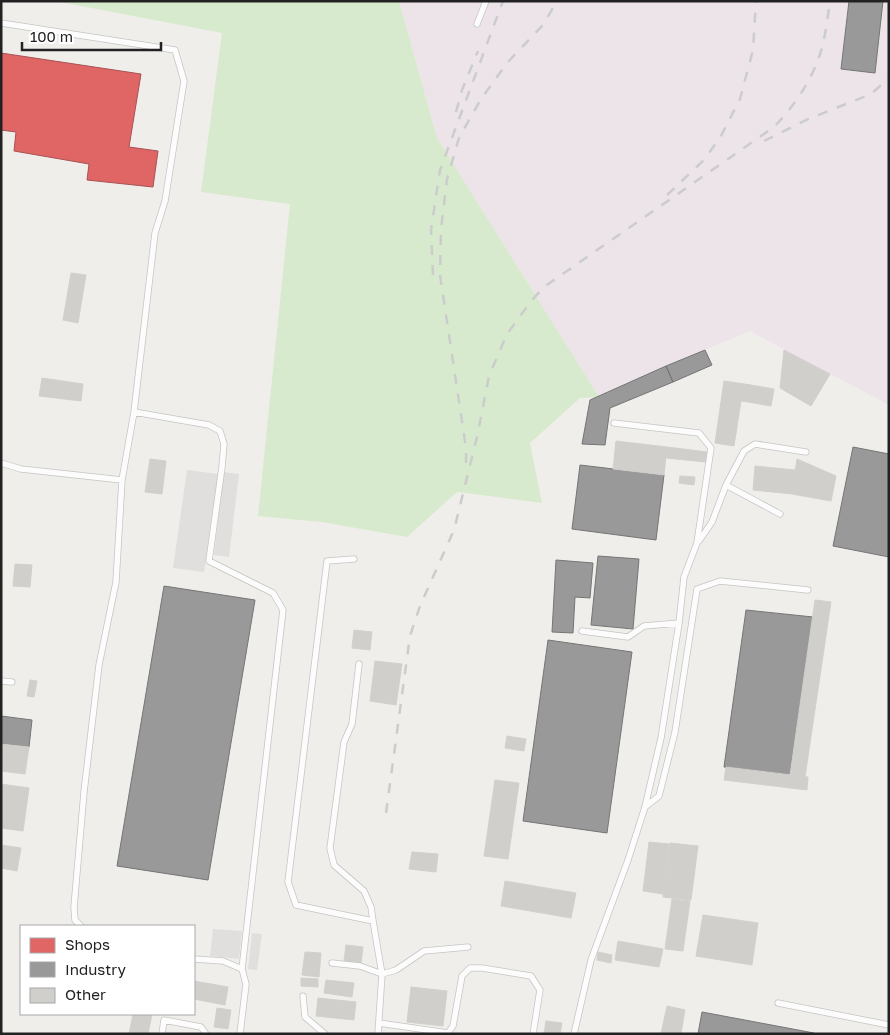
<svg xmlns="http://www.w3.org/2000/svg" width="890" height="1035" viewBox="0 0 890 1035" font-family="'Golos Text',sans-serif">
<rect width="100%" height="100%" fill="#efeeeb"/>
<path fill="#ece4e8" d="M399 1H889V405L750 331 666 366 599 397 437 138Z"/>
<path fill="#d8eacd" d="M55 1H399L437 138 599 397 580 398 530 443 542 503 457 492 407 537 322 522 258 516 290 204 201 192 222 33Z"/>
<path fill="#e0dfde" d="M187 470 218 474 204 572 173 568Z
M224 472 239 474 229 557 214 555Z
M213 929 242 931 239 959 210 956Z
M252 933 262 934 257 970 248 969Z"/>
<path fill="#e06666" stroke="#a75252" d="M1 53 141 74 129 147 158 151 153 187 87 180 89 164 14 151 16 132 1 130Z"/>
<path fill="#999" stroke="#757575" d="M849 1H883L875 73 841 69Z
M705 350 712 365 673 382 666 366Z
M666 366 673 382 610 408 605 445 582 444 590 400Z
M853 447 889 454V557L833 546Z
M580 465 664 475 656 540 572 529Z
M598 556 639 559 633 629 591 625Z
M556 560 593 563 590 598 575 597 573 633 552 632Z
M164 586 255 600 208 880 117 866Z
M746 610 813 617 790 775 724 767Z
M548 640 632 652 607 833 523 821Z
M1 716 32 720 29 747 1 744Z
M702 1012 814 1033V1034H698Z"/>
<path fill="#d0cfcc" stroke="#d2d0cd" d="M71 273 86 275 78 323 63 320Z
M784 350 830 374 811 406 780 388Z
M42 378 83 384 81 401 39 396Z
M724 381 751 385 748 402 741 401 734 446 715 443Z
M751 385 774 389 771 406 748 402Z
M616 441 667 447 664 475 613 469Z
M667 447 707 452 706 462 666 458Z
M150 459 166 461 162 494 145 492Z
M797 459 836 476 831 501 792 494Z
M755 466 795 470 792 494 753 490Z
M680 476 695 477 694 485 679 483Z
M15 564 32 565 30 587 13 586Z
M815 600 831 602 805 777 790 775Z
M354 630 372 632 370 650 352 648Z
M375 661 402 664 396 705 370 701Z
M30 680 37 681 34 697 27 696Z
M507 736 526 739 524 751 505 748Z
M1 744 29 747 25 774 1 771Z
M726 767 808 777 807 790 724 780Z
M495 780 519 783 508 859 484 856Z
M1 784 29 788 23 831 1 828Z
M649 842 669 844 663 894 643 891Z
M670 843 698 846 691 900 663 897Z
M1 845 21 848 17 871 1 868Z
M412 852 438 854 436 872 409 869Z
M505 881 576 893 571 918 501 906Z
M672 899 690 901 683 951 665 949Z
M703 915 758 923 752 965 696 956Z
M618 941 663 949 659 967 615 960Z
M346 945 363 947 361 963 344 961Z
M305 952 321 953 319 977 302 975Z
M598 952 612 955 611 963 597 960Z
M301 978 318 979V987L301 986Z
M326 980 354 983 352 997 324 993Z
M194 981 228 987 225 1005 194 999Z
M411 987 447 991 443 1026 407 1022Z
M318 998 356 1002 354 1020 316 1016Z
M667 1006 685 1010 681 1034H661Z
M217 1008 231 1010 228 1029 214 1027Z
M133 1014H152L148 1034H129Z
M546 1021 562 1023 560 1034H544Z"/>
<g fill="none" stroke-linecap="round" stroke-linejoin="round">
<g stroke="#c5c5c3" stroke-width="7">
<path id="service" d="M1 23 175 50 184 81 165 201 155 233 134 412 122 480 116 582 99 665 84 792 74 907 75 920 81 926
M477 24 486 1
M134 412 209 425 220 431 224 444 222 467 209 561 273 593 283 610 242 969 246 984 240 1034
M1 463 21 469 122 480
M726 485 744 451 755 444 806 452
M699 541 712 522 726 485 780 514
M354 559 327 561 288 882 296 905 373 921 382 974 378 1034
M582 631 628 637 644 626 679 623
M359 664 352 724 344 742 330 848 334 865 364 891 371 907 373 921
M1 681 12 682
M645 807 659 796 675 732 697 589 720 581 808 590
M194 959 223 961 242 969
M332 963 360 966 382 974 396 970 424 951 468 947
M303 996 305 1017 325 1034
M778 1003 889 1025
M379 1023 448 1033 453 1026 462 976 470 968H482L531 976 540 990 533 1034
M162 1034 164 1020 201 1027 206 1034
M574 1034 591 960 628 860 645 807 661 738 679 623 684 577 697 543 711 448 699 433 614 423"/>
</g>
<use href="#service" stroke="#fdfcfc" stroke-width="5.5"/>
<path stroke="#ccc" stroke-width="2.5" stroke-dasharray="10 10" stroke-linecap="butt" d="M456 112 462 90 478 51
M764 141 806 120 871 94 889 78
M667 195 704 160 721 136 740 99 753 50 756 1
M433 275 431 230 440 170 503 1
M466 463V448L440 275 441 229 447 179 459 138 481 99 507 63 543 25 557 1
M386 813 410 636 420 606 454 530 477 437 489 376 507 334 532 300 544 287 774 127C796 104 815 76 823 44 826 30 828 15 830 1"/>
</g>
<rect width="890" height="1035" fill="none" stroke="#222222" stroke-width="5"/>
<rect x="20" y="925" width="175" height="90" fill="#ffffff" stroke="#a7a7a7"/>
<rect x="30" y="938" width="25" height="15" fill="#e06666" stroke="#a7a7a7"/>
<text x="65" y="950" font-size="15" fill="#222222">Shops</text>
<rect x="30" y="962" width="25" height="15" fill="#999999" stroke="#a7a7a7"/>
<text x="65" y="975" font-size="15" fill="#222222">Industry</text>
<rect x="30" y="988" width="25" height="15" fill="#d0cfcc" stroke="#a7a7a7"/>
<text x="65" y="1000" font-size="15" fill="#222222">Other</text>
<path d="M22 42v8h139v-8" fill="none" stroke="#222222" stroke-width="2.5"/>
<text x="30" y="42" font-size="15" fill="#222222" stroke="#ffffff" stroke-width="4" paint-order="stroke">100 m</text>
</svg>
